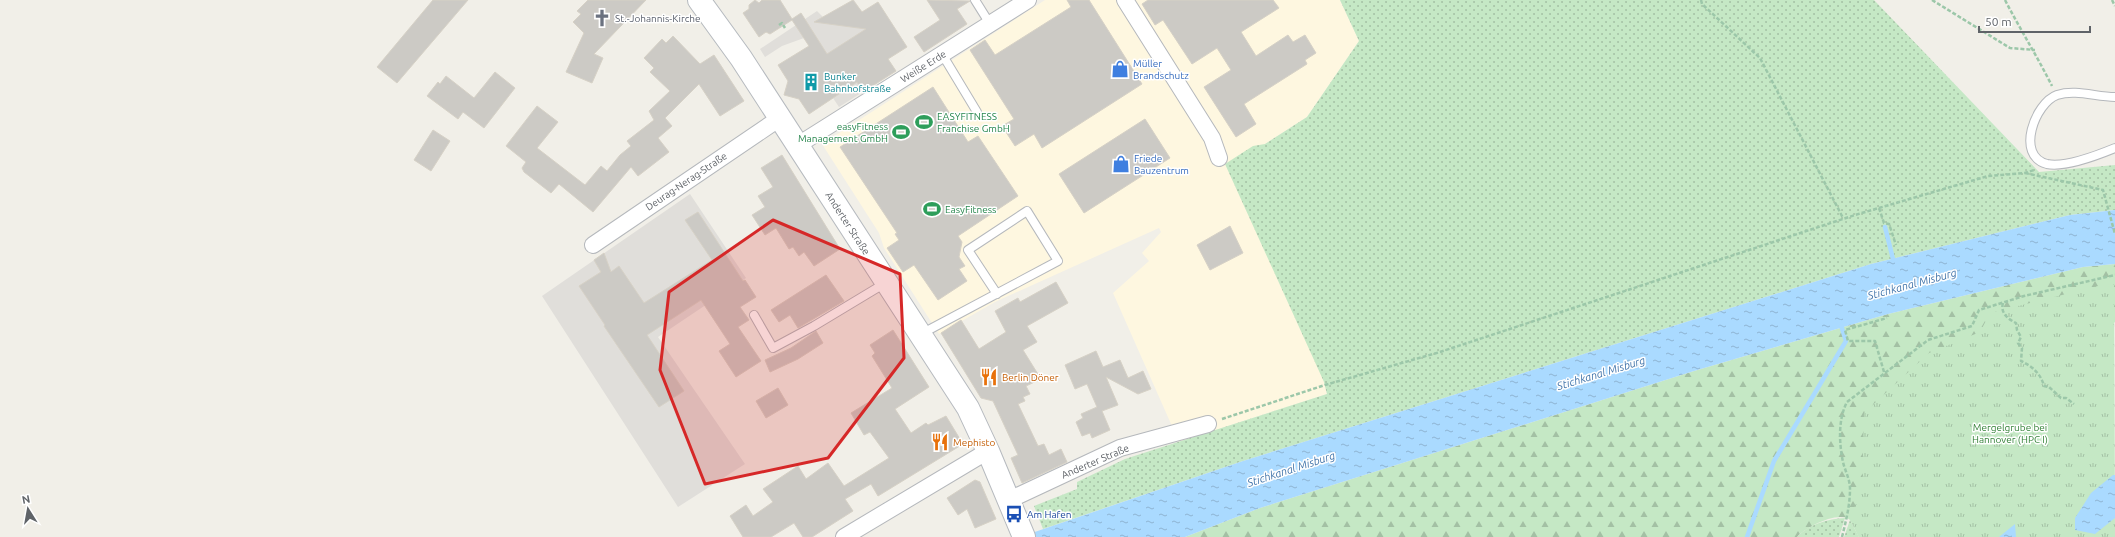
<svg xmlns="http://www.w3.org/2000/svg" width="2115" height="537" viewBox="0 0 2115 537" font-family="Ubuntu,sans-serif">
<defs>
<pattern id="grass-dots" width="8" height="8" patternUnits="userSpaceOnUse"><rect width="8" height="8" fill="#c5e8c5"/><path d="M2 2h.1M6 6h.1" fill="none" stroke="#a3c0a4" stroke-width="1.8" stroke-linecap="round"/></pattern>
<pattern id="forest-firs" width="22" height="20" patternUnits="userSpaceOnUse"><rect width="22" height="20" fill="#c5e8c5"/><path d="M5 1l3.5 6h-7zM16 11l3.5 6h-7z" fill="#a3c0a4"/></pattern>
<pattern id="park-tufts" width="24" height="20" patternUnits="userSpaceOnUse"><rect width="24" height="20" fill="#c5e8c5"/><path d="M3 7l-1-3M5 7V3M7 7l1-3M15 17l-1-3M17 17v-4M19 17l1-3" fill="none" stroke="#a3c0a4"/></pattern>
<pattern id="water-ripples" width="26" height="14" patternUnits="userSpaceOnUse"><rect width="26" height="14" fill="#aadaff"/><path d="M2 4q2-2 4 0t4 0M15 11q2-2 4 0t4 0" fill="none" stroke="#8eb4d2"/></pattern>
</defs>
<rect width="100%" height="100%" fill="#f1efe8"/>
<path fill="#fef7e0" d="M1045 0H1340L1359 41 1307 117 1265 144 1327 394 1179 442 1113 293 1149 261 1142 253 1161 232 1159 228 995 302 939 334 884 248 879 233 822 144Z"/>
<path fill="#e0deda" d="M854 0 862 12 859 14 896 71 839 107 833 98 840 93 804 38 782 46 765 57 760 49 817 11 823 17Z
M690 194 746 278 658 337 745 464 678 507 542 296Z"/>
<path fill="url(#grass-dots)" d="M1340 0H1874L2039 172 2115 165V210L2070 215 1871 264 1243 461 1043 529 1034 506 1077 489V482L1125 459 1327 394 1324 382 1225 164 1253 146 1265 144 1307 117 1359 41Z
M1845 518 1839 537H1797C1809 524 1828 519 1845 518Z
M1850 520 1859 537H1844Z"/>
<path fill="url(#forest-firs)" d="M2115 264V322L1859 537C1856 532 1854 523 1850 520 1838 510 1805 528 1797 537H1185L1260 508 1694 371 1888 314 2083 267Z"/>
<path fill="url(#park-tufts)" d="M2114 282 2115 537H1859L1850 520 1862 486 1864 413 1929 353 1980 332 1990 313Z"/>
<path fill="url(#water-ripples)" d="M2115 210V264L2083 267 1888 314 1694 371 1260 508 1185 537H1020L1243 461 1871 264 2070 215Z
M2113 475H2115V518L2095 534 2075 530V518L2091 493Z
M2015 524 2016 537H1999Z"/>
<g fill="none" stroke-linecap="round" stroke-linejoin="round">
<path stroke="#aadaff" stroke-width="4.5" d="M1885 227 1893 259
M1747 537 1774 461 1846 341 1840 322"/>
</g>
<path fill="#cccac5" stroke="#d6d1c6" d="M433 0H468L397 83 377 67Z
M588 0H646L594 54 603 58 592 83 566 72 584 33 573 22 581 14 577 11Z
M755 0 759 3 762 0H780L792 19 801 13 827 54 866 29 814 22 853 0 862 12 878 2 907 47 888 59 896 71 863 92 857 82 809 114 799 99 784 95 788 81 778 65 809 46 792 20 770 34 766 32 759 37 743 13 749 9V5Z
M927 0 970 1 957 9 967 24 924 52 914 37 940 20Z
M1067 0H1089L1142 84 1042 148 1034 134 1015 146 1002 126 1014 119 970 50 985 40 995 55 1071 7Z
M1148 0H1273L1279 8 1241 32 1256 56 1288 35 1293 42 1305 35 1316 53 1305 60 1307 64 1244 104 1256 124 1236 137 1204 87 1231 70 1217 48 1192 64 1163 20 1155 25 1142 4Z
M673 36 700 64 714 55 744 101 720 116 699 84 665 118 672 126 658 138 669 152 638 176 631 167 593 212 559 184 551 193 524 172 522 168 526 162 506 146 537 106 558 122 537 148 585 185 601 166 607 171 620 155 631 146 627 141 654 120 649 111 670 91 650 72 654 68 644 58 662 39 666 43Z
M495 72 515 88 484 128 463 112 458 119 427 96 438 82 440 84 446 76 474 98Z
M933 87 968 142 978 136 1018 196 958 236 962 242 959 257 965 266 959 269 967 281 938 300 914 265 903 272 887 248 899 240 895 234 897 233 840 147Z
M1145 119 1170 158 1084 213 1059 174Z
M433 130 450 141 431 171 414 160Z
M782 155 840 249 814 266 804 252 799 256 793 247 789 249 776 228 765 235 752 215 765 207 758 196 773 187 761 168Z
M698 212 743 281 745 280 756 297 740 307 749 320 738 327 761 361 736 377 719 351 730 344 701 300 647 335 684 391 659 407 604 326 605 325 579 286 601 272 594 260 604 253 611 272 619 266 644 303 712 260 685 220Z
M1230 226 1243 253 1210 270 1197 245Z
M826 275 844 301 798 328 790 315 779 322 771 310Z
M1056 282 1068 303 1027 326 1037 342 1023 350 1041 379 1026 386 1030 394 1023 397 1025 401 1018 404 1038 446 1044 444 1049 455 1061 449 1067 462 1022 483 1011 458 1018 455 993 401 981 398 941 333 961 320 979 349 1006 332 995 311 1018 298 1020 302Z
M893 330 929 387 895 409 911 433 926 423 928 425 946 416 963 444 878 496 871 484 845 499 853 511 812 537H803L794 523 771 537H743L730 516 746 505 753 516 773 502 763 489 798 466 806 479 828 463 844 486 889 458 870 432 864 435 851 413 892 388 872 356 875 353 870 345Z
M816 331 823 343 798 359 770 372 765 360 791 348Z
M1096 351 1103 367 1120 360 1128 378 1143 371 1151 389 1138 394 1106 377 1118 405 1102 411 1110 430 1092 438 1090 433 1082 436 1076 422 1083 418 1081 414 1097 407 1087 384 1075 389 1065 365Z
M778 388 788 405 766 418 756 401Z
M975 480 980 482 996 519 975 528 967 509 958 515 947 498Z"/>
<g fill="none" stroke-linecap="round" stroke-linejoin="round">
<g stroke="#b5b8bc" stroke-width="10">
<path id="lane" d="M975 0 990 24
M942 54 977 112
M2115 97C2096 97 2076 89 2057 95 2035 103 2015 156 2047 164 2065 168 2098 155 2115 148
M754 315 773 348 814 326 887 282
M921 334 1058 261 1027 211 968 250 997 294"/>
</g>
<g stroke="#b5b8bc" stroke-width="18">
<path id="street" d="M1125 0 1212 138 1219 158
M798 145 1028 0
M593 245 780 118
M1009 500 1120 448 1208 424
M844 537 988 451"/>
</g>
<g stroke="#b6babf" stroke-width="24">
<path id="secondary" d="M699 0 741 58 968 408 988 451 1024 537"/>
</g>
<path stroke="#9cc7a9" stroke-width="2.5" stroke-dasharray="4 2" stroke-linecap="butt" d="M1701 0 1702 4 1760 58 1843 218
M1932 0 2010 48 2035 50
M2005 0C2020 29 2037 56 2052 86
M2112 0 2115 6
M779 25 782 23 785 28
M2025 173 2103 190 2115 234
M1879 208 1884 223 1889 224 1896 245
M2003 303C2000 313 2008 319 2016 323L2017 330 2021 337 2018 343 2022 348 2021 361C2032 366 2041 374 2044 386L2049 387 2061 398H2066L2074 404
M1884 372 1875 341H1848L1845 330 1887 318
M1222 419 1325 385 1440 352 1855 215 1988 176 2025 173 2034 170
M1842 537C1846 521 1850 505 1850 489 1850 479 1845 471 1843 462 1839 443 1838 419 1847 402L1928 340 1972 326 1979 310 2024 296 2115 275"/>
<use href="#lane" stroke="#fff" stroke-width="8"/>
<use href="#street" stroke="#fff" stroke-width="16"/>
<use href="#secondary" stroke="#fff" stroke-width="22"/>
</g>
<path fill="#d62828" fill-opacity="0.2" stroke="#d62828" stroke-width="3" stroke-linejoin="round" d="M773 220 900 274 904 358 828 458 705 484 660 370 669 292Z"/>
<defs>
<g id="church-bare" transform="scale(1.38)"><path d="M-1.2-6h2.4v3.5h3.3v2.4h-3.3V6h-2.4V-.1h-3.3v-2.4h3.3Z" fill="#6b7280" stroke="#fff" stroke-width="2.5" paint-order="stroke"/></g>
<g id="shop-bare" transform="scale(1.38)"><path d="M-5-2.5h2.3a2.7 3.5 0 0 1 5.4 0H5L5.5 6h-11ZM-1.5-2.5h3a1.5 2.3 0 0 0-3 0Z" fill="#3f7fe0" stroke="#fff" stroke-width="2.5" paint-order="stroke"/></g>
<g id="building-bare" transform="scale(1.38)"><path d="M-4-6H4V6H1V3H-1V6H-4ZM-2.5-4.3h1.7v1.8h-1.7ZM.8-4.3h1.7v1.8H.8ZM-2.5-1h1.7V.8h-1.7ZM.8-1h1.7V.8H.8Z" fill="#0f9aa8" stroke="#fff" stroke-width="2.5" paint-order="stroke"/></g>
<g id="stadium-bare" transform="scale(1.38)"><path d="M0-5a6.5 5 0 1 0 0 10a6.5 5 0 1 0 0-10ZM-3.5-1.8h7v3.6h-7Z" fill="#2e9e5b" stroke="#fff" stroke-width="2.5" paint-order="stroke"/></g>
<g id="restaurant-bare" transform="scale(1.38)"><path d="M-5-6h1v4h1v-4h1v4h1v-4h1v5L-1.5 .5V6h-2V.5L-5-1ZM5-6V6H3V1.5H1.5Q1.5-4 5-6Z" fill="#e8710a" stroke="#fff" stroke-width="2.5" paint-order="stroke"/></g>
<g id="bus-bare" transform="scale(1.38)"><path d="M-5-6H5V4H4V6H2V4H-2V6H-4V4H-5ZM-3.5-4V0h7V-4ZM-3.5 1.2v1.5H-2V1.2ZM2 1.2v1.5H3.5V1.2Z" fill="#1a4fb4" stroke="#fff" stroke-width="2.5" paint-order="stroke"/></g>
</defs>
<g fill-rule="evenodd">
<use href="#church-bare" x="602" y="18"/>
<use href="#shop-bare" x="1120" y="69"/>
<use href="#building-bare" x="811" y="82"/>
<use href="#stadium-bare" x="924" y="122"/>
<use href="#stadium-bare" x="901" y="132"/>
<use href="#shop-bare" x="1121" y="164"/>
<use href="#stadium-bare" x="932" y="209"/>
<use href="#restaurant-bare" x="989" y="377"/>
<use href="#restaurant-bare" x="940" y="442"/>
<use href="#bus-bare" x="1014" y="514"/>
</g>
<g text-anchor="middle" stroke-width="3" stroke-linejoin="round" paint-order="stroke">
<g font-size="10" fill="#5b616d" stroke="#fff" text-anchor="start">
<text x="615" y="22">St.-Johannis-Kirche</text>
</g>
<g font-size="10" fill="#366cbe" stroke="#fff" text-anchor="start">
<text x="1133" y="67">Müller<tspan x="1133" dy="12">Brandschutz</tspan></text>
<text x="1134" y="162">Friede<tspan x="1134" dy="12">Bauzentrum</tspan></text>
</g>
<g font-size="10" fill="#5f6368" stroke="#fff">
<text transform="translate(923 66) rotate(-32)" y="4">Weiße Erde</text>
<text transform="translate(686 181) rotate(-34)" y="4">Deurag-Nerag-Straße</text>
<text transform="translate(848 223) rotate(57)" y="4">Anderter Straße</text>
<text transform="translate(1095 461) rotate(-23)" y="4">Anderter Straße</text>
</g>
<g font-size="10" fill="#0d838f" stroke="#fff" text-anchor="start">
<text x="824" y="80">Bunker<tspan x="824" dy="12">Bahnhofstraße</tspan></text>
</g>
<g font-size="10" fill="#27864d" stroke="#fff" text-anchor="start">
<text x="937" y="120">EASYFITNESS<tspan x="937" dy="12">Franchise GmbH</tspan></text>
<text x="888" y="130" text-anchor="end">easyFitness<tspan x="888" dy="12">Management GmbH</tspan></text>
<text x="945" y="213">EasyFitness</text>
</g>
<g font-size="10" fill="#c56008" stroke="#fff" text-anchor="start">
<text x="1002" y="381">Berlin Döner</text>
<text x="953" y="446">Mephisto</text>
</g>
<g font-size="10" fill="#348238" stroke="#fff">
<text x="2010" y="431">Mergelgrube bei<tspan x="2010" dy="12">Hannover (HPC I)</tspan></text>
</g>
<g font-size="10" fill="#164399" stroke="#fff" text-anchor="start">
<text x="1027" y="518">Am Hafen</text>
</g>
<g font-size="11" font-style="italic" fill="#4174aa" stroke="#fff">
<text transform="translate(1912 284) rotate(-15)" y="4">Stichkanal Misburg</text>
<text transform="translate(1601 373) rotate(-17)" y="4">Stichkanal Misburg</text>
<text transform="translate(1291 469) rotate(-18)" y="4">Stichkanal Misburg</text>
</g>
</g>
<g transform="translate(28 509) rotate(349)" stroke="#ffffff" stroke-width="3" paint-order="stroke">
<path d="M0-3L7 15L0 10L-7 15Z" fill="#5f6368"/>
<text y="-6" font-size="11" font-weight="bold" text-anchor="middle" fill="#5f6368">N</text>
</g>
<path d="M1979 26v6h111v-6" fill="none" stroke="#5f6368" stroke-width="2"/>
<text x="1985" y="26" font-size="12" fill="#5f6368" stroke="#ffffff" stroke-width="3" paint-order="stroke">50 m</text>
</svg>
